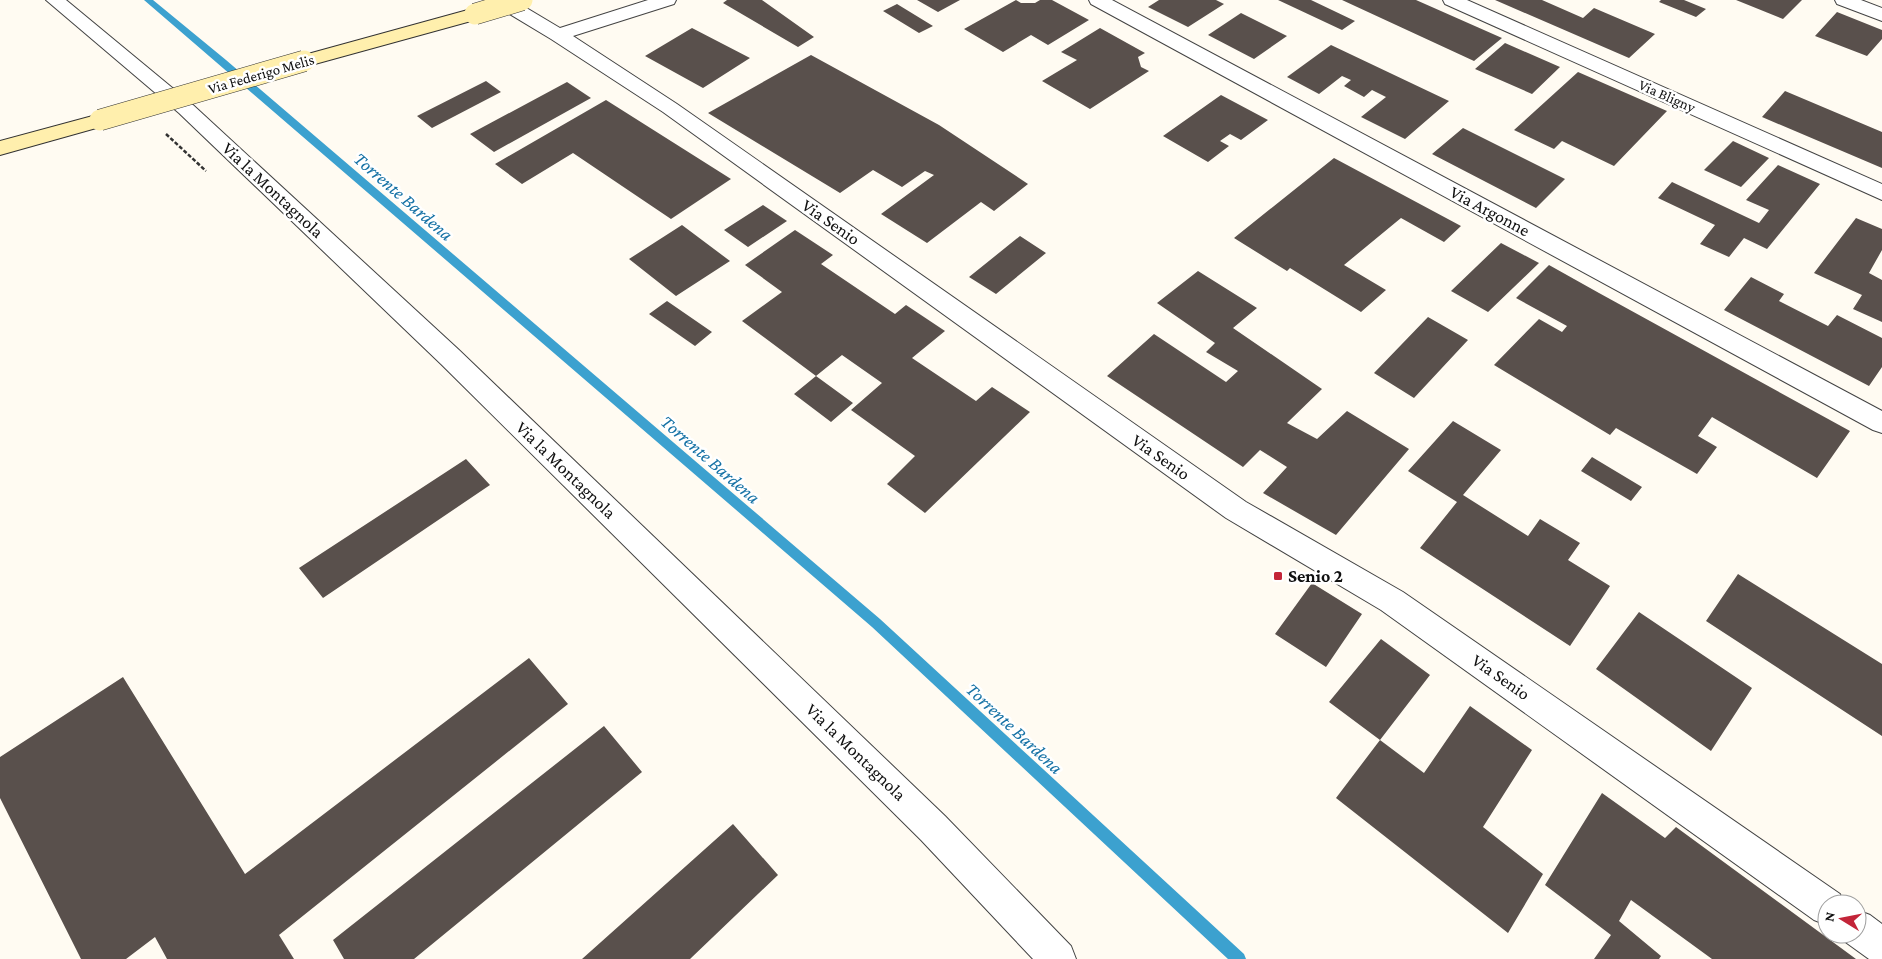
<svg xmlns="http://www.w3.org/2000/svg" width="1882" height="959" viewBox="0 0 1882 959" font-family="'Crimson Pro',serif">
<rect width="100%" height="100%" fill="#fffbf2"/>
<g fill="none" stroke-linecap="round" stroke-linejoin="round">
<path fill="#3ca1cf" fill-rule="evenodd" d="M144 0H153L226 60 880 619 1244 954 1246 959H1228L872 627Z"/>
</g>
<path fill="#59504c" d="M727 0H762L814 37 798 47 723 3Z
M917 0H960L938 12Z
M1016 0 1021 3H1035L1040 0H1052L1089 20 1048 45 1031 35 1003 52 964 29Z
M1159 0H1216L1224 4 1188 27 1148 7Z
M1278 0H1311L1355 21 1342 30Z
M1342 0H1416L1502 38 1474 61Z
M1495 0H1542L1583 18 1594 8 1655 34 1629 58Z
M1661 0H1684L1706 9 1696 17 1659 2Z
M1736 0H1802L1783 19Z
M897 4 933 26 919 33 883 11Z
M1837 12 1882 30V39L1867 56 1815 36Z
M1241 13 1287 36 1254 59 1208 35Z
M692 28 750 58 703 88 645 56Z
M1100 28 1145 53 1138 57 1141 67 1149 71 1090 109 1042 81 1077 60 1061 52Z
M1505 43 1560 67 1532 94 1475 69Z
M1331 45 1449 101 1405 139 1361 117 1386 97 1372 90 1364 97 1344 86 1351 80 1342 76 1319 94 1287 77Z
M811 55 939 125 1028 184 994 211 981 202 927 243 881 214 934 175 925 171 902 187 873 170 840 193 708 113Z
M1578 72 1667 111 1614 166 1562 141 1554 149 1514 130Z
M486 81 501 92 432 128 417 116Z
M567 82 591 98 494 152 470 134Z
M1785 91 1882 132V168L1762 117Z
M1221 95 1268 120 1241 140 1230 134 1220 141 1229 146 1208 162 1163 136Z
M606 100 731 179 671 219 573 153 522 184 495 164Z
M1463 128 1565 179 1536 208 1432 154Z
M1733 141 1769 158 1741 187 1704 170Z
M1334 158 1461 226 1444 242 1401 218 1344 265 1386 290 1361 312 1290 268 1287 271 1234 238Z
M1778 165 1820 184 1767 249 1744 238 1729 257 1700 244 1715 225 1658 198 1672 182 1759 223 1769 210 1746 200Z
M763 205 787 221 748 247 724 230Z
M1856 218 1882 229V250L1869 273 1882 280V322L1853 309 1862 295 1814 273Z
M682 225 730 261 676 296 629 259Z
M795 230 833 255 821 264 895 314 906 305 945 331 912 358 976 401 992 387 1030 412 925 513 887 484 915 456 851 410 882 383 842 355 816 376 742 321 782 292 745 265Z
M1020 236 1046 253 996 294 969 277Z
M1501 243 1539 263 1488 312 1451 291Z
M1549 265 1599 293 1850 431 1817 478 1712 417 1698 436 1717 447 1697 474 1616 428 1610 435 1494 365 1539 319 1562 332 1567 326 1516 298Z
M1198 271 1257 308 1233 328 1322 389 1287 423 1317 439 1347 411 1409 449 1336 535 1263 493 1287 467 1260 450 1243 467 1107 376 1154 334 1226 382 1238 371 1206 352 1215 343 1157 303Z
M1751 277 1784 294 1779 301 1828 326 1837 315 1882 338V367L1869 386 1724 310Z
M667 301 712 332 695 346 649 314Z
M1428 317 1468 340 1414 398 1374 373Z
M816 376 853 403 831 422 794 394Z
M1453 421 1501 450 1463 495 1528 536 1540 519 1580 543 1568 560 1610 586 1570 646 1420 548 1457 502 1408 471Z
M1592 457 1642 487 1631 501 1581 471Z
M466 459 490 485 323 598 299 568Z
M1738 574 1882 664V736L1706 621Z
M1312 583 1362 614 1326 667 1275 634Z
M1639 612 1752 688 1711 751 1596 669Z
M1381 639 1430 675 1380 740 1329 702Z
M529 658 568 704 279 935 294 959H167L155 937 126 959H81L0 798V757L123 677 245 874Z
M1470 706 1532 750 1483 827 1543 874 1508 933 1336 798 1380 740 1424 773Z
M604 726 642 772 414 959H344L333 940Z
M1602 793 1665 838 1676 827 1856 959H1712L1631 900 1619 921 1661 956 1659 959H1594L1611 935 1545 885Z
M733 824 778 875 690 959H582Z"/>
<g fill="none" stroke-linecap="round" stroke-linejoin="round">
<g stroke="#434343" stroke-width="2">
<path id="minor" d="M46 0H66L193 105 459 350 945 816 1071 946 1076 959H1033L921 840 441 364 179 113Z
M491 0H513L560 28 648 0H676L674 4 573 36 677 104 1246 502 1403 592 1840 894 1843 904H1827V925L1814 920 1381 610 1226 518 663 112 551 39 493 4Z
M1089 0H1112L1882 411V433L1873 430 1091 4Z
M1443 0H1467L1882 184V200L1445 4Z
M1835 0H1861L1882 8V21L1837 4Z
M1857 910 1870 915 1882 924V959H1869L1844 941 1842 934H1857Z"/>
</g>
<g stroke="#323232" stroke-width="2">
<path id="secondary" d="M475 8 482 10 484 14 482 18 304 67 297 65 294 61 297 57Z
M100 114 107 115 110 120 107 125 0 155V141Z"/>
</g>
<path stroke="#323232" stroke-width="2.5" stroke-dasharray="4 2" stroke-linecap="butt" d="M166 134 206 171"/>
<use href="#minor" fill="#fff" fill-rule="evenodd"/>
<use href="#secondary" fill="#ffefad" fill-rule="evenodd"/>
<g stroke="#323232" stroke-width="22" stroke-linecap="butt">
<path id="secondary-bridge" d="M475 14 522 0
M100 120 304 61"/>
</g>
<use href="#secondary-bridge" stroke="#ffefad" stroke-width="21"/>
</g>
<rect fill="#c32539" stroke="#fff" stroke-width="2" x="1273" y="571" width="10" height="10" rx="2.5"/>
<g text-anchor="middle" stroke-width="5" stroke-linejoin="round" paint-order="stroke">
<g font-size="15" fill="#101010" stroke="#fff">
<text transform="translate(261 74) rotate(-16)" y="5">Via Federigo Melis</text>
<text transform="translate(1667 96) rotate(24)" y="5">Via Bligny</text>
</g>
<g font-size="18" fill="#101010" stroke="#fff">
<text transform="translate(273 190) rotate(43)" y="6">Via la Montagnola</text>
<text transform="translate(1490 211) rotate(28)" y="6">Via Argonne</text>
<text transform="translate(831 222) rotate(35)" y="6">Via Senio</text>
<text transform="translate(1161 457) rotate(35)" y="6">Via Senio</text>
<text transform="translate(566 470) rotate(44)" y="6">Via la Montagnola</text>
<text transform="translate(1501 677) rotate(35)" y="6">Via Senio</text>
<text transform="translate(856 752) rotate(44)" y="6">Via la Montagnola</text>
</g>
<g font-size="18" font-weight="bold" fill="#101010" stroke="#fff" text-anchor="start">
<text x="1288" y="582">Senio 2</text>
</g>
<g font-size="19" font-style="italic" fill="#1672a5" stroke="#fff">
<text transform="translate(404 196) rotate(41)" y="7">Torrente Bardena</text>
<text transform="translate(711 459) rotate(41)" y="7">Torrente Bardena</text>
<text transform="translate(1015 728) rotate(43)" y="7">Torrente Bardena</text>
</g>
</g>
<g transform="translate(1842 919) rotate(280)"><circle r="24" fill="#ffffff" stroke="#9f9f9f"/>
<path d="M0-4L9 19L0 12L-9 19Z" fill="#c32539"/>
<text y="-8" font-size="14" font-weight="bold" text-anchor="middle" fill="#101010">N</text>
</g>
</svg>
